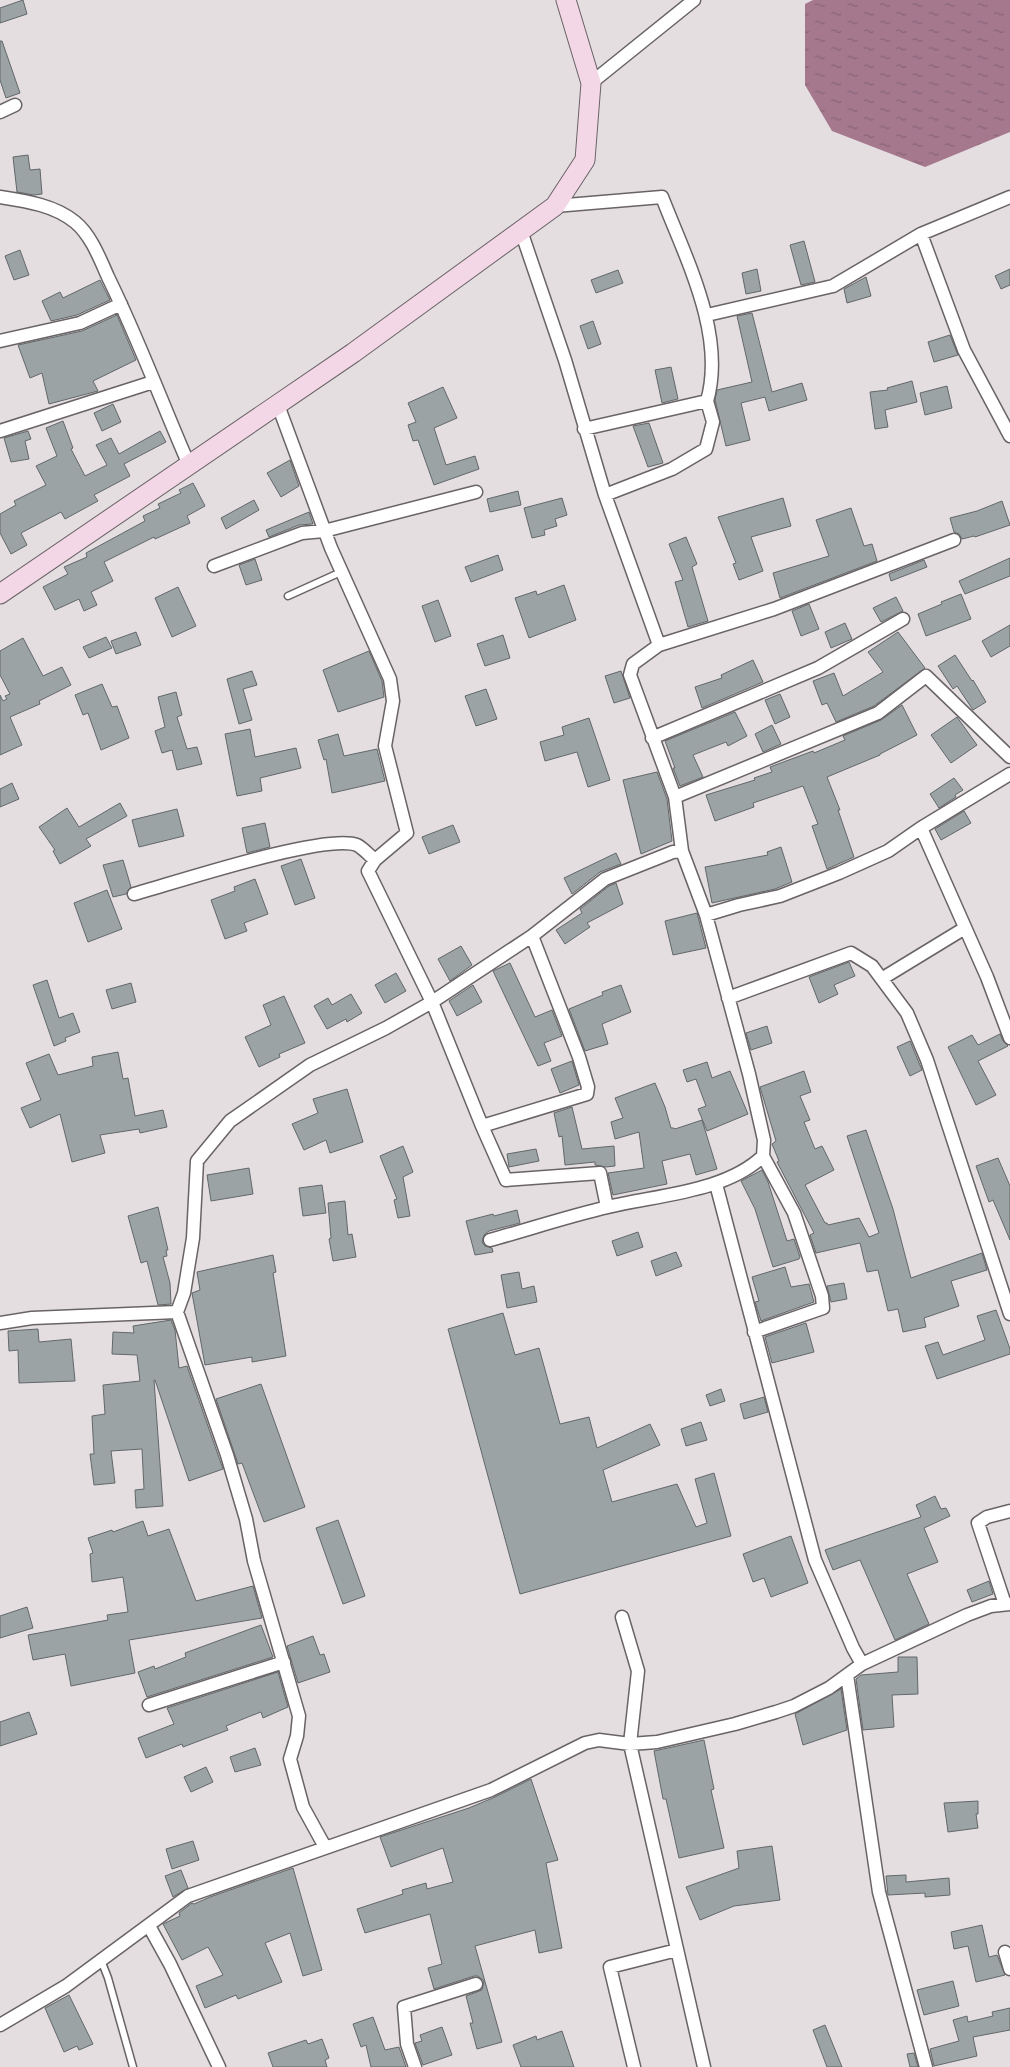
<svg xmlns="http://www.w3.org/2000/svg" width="1010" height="2067" viewBox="0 0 1010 2067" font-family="Cabin,sans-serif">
<defs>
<pattern id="water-ripples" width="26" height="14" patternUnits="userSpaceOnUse" patternTransform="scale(1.25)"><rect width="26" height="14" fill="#a5788e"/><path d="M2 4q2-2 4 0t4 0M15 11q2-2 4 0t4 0" fill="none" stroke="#886475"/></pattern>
</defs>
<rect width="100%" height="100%" fill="#e5dee1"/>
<path fill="url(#water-ripples)" d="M813 0H1010V132L925 167 832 131 805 85V4Z"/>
<path fill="#9ca3a4" stroke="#62686a" d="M23 0 27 14 0 23V8Z
M0 41H2L20 93 6 98 0 80Z
M28 155 30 170 40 169 42 194 34 195 17 192 13 157Z
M804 241 815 282 801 285 790 245Z
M20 250 29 275 14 280 5 256Z
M757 269 761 291 746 294 742 273Z
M1010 269V285L1001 289 995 276Z
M618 270 623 283 596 293 591 280Z
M866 277 871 296 847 303 844 289Z
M100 280 110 300 77 315 51 321 42 301 60 292 63 298Z
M752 313 772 392 802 383 807 400 769 411 765 397 741 403 750 440 726 446 715 400 717 390 752 382 737 316Z
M117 315 136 360 93 381 98 391 49 404 42 373 30 378 18 345 82 331Z
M593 321 601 344 588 349 580 326Z
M950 335 958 355 934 362 928 342Z
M671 367 678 399 662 403 655 370Z
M912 381 917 402 885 410 888 427 875 429 870 392 888 390 887 388Z
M947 386 952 408 925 415 920 393Z
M443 387 457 418 434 428 446 465 475 456 479 469 434 485 418 440 413 441 408 425 416 422 408 403Z
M113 404 121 422 102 431 94 413Z
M63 421 73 448 71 449 85 476 107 465 96 445 111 438 119 454 160 431 166 442 124 464 130 476 94 495 98 501 65 519 61 512 21 533 27 545 11 554 0 533V514L16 505 14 501 46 485 36 466 57 456 46 428Z
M649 423 663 463 648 467 633 426Z
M28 431 31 439 25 441 29 459 11 462 4 438Z
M290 460 299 486 281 497 267 473Z
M193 483 205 506 187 516 190 523 155 539 154 537 104 562 113 581 91 592 97 605 84 611 79 599 55 610 43 587 68 574 64 567 87 557 86 553 145 521 143 516 160 508 158 504 181 493 179 490Z
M518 491 521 505 490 512 487 499Z
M562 498 567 515 555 519 557 526 544 530 545 535 532 538 524 508Z
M783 498 791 526 751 537 763 571 739 580 733 564 736 563 718 517Z
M254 500 259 510 226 529 221 518Z
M1002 501 1010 525 975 537 974 536 962 539 959 534 954 532 950 518 977 511Z
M851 508 864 546 872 544 877 561 780 598 773 573 829 556 816 520Z
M309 512 313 524 299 525 269 537 266 530Z
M686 537 697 564 692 567 708 621 688 627 675 582 683 580 669 544Z
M498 555 503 570 471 582 465 567Z
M1010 558V576L965 594 959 581Z
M255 559 262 580 246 585 239 565Z
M924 560 927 567 891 581 889 574Z
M564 585 576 620 529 638 515 598 536 591 537 595Z
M178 587 196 626 172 637 155 598Z
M961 594 971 619 926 636 918 614 942 604 941 602Z
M896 597 903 611 881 622 873 608Z
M438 600 451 636 435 642 422 606Z
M809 604 819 629 801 636 792 611Z
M845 623 852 639 831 648 825 632Z
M1010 625V646L991 657 982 641Z
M136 632 141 645 116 654 111 641Z
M898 632 925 668 874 706 836 722 827 703 822 705 813 681 834 673 843 696 883 672 868 652Z
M503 635 510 658 485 666 477 644Z
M106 637 112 648 89 658 83 647Z
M23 638 43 676 62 667 71 685 39 701 40 704 10 717 22 745 0 755V695L3 701 7 699 5 696 10 694 0 675V651Z
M369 651 382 681 384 697 338 712 323 670Z
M955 655 972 681 973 680 986 702 973 710 957 686 953 689 938 666Z
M753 660 763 682 702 708 695 687 722 678 721 675Z
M252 671 257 685 243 689 252 720 239 724 227 679Z
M621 671 630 698 614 703 605 676Z
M102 684 112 707 117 706 129 738 101 750 88 713 83 715 75 695Z
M486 689 497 719 476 726 465 696Z
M176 692 182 715 177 717 187 749 197 747 202 764 177 770 172 750 162 753 155 731 165 727 158 697Z
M780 694 790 717 775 724 765 700Z
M902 705 917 735 880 754V755L827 777 840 810H838L854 857 827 869 812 826 818 824 803 786 753 803 754 807 715 821 706 795 755 780 754 778 772 772 770 767 813 751 814 753 845 740 843 736 881 720Z
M735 712 747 736 728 746 726 742 693 755 703 777 680 786 673 768H675L665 741Z
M957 717 977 745 951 763 931 735Z
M589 718 610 780 588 787 577 752 545 761 540 742 564 735 562 727Z
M772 725 781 744 763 752 755 734Z
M250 729 255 757 296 748 301 768 260 778 262 791 237 796 225 734Z
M338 734 344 756 377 749 385 781 332 793 326 759 324 760 318 740Z
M657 772 667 799 672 841 641 854 623 780Z
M954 778 963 790 955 795 956 797 939 808 930 794Z
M12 783 19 799 0 807V789Z
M120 803 127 816 86 839 91 846 60 864 53 851 55 850 39 827 67 808 79 827Z
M177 809 184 836 139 847 132 820Z
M964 811 971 823 941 840 935 829Z
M265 823 270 847 247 853 242 828Z
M453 825 460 842 429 854 422 837Z
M781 847 792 882 775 889 712 903 705 867 768 855 767 852Z
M616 853 621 864 600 872 572 894 564 878Z
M301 859 315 898 295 905 281 866Z
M123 860 131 887 126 894 113 897 103 865Z
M255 879 268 914 244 923 247 931 225 939 211 900 235 891 234 887Z
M616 883 623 904 587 923 590 927 565 944 556 930 582 913 580 909 609 886Z
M107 890 122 929 88 942 74 903Z
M697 913 706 948 673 955 665 921Z
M461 946 472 965 450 981 438 959Z
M849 962 855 976 834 985 838 994 819 1003 809 977Z
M510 963 535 1017 552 1010 562 1036 544 1043 551 1061 538 1066 493 971Z
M396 973 406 991 385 1003 375 985Z
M47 980 59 1018 73 1013 80 1032 65 1038 66 1041 54 1046 33 985Z
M131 983 136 1002 112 1009 106 990Z
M473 985 482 1002 457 1016 449 1001Z
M621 985 631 1012 602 1024 608 1044 585 1051 569 1009 603 995 602 992Z
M351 994 362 1013 347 1022 346 1019 327 1029 314 1006 328 998 332 1005Z
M284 996 305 1043 279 1054 280 1057 259 1067 245 1037 271 1025 263 1005Z
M767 1026 772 1043 751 1050 746 1033Z
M1000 1034 1003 1041 1008 1046 978 1061 996 1095 976 1105 948 1047 972 1035 978 1045Z
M910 1041 922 1070 910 1076 897 1047Z
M118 1052 123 1079 128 1078 135 1116 163 1110 167 1127 140 1133 139 1129 100 1135 105 1153 72 1162 60 1114 30 1128 21 1108 41 1100 26 1063 49 1054 58 1075 93 1066 92 1057Z
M572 1061 579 1085 560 1093 551 1069Z
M707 1062 712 1078 730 1071 748 1114 707 1131 698 1109 706 1106 696 1079 687 1082 683 1070Z
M804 1071 811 1092 800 1096 810 1120 804 1122 815 1149 822 1146 834 1170 805 1185 825 1223H827L828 1225 859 1218 869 1237 879 1233 847 1136 866 1130 893 1209 911 1278 982 1253 987 1270 951 1281 959 1306 924 1318 926 1327 903 1332 898 1309 888 1311 878 1270 867 1272 860 1243 816 1253 810 1235 814 1233 777 1162 779 1161 772 1144 776 1141 760 1087Z
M655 1083 665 1107 671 1128H674L675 1129 702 1120 717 1169 696 1175 690 1154 662 1161 667 1184 613 1195 608 1173 644 1168 639 1132 615 1139 611 1122 623 1118 615 1098Z
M347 1089 363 1142 330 1153 326 1140 304 1150 292 1124 318 1113 313 1099Z
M572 1107 582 1149 614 1146 615 1166 606 1167 595 1165V1162L565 1165 562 1136 559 1137 554 1113Z
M403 1146 413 1172 403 1177 410 1216 398 1218 394 1200 397 1199 380 1156Z
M536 1149 539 1161 509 1167 507 1154Z
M998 1158 1010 1186V1240L993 1200 989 1202 976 1166Z
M249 1168 253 1194 211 1201 207 1175Z
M762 1170 768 1182 787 1241 794 1239 800 1257 799 1259 773 1267 755 1209 741 1181Z
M322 1185 326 1213 303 1216 299 1188Z
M345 1201 348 1235 352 1234 356 1257 333 1261 329 1239 331 1238 328 1203Z
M158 1207 168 1250H166L167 1256 163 1257 170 1283 171 1304 158 1305 147 1261 141 1263 128 1216Z
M517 1210 520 1223 489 1231 484 1235 482 1242 485 1246 492 1248 493 1252 475 1255 466 1221 493 1214 494 1216Z
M638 1232 643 1247 617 1256 612 1241Z
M676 1252 682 1266 656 1276 651 1261Z
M273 1255 276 1272 273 1273 286 1356 252 1362V1357L205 1365 192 1293 200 1290 197 1272Z
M785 1267 791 1287 809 1284 814 1302 761 1321 755 1302 759 1301 752 1277Z
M519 1272 522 1289 534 1286 537 1302 507 1308 501 1275Z
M844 1283 847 1299 831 1302 827 1286Z
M996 1310 1010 1349V1354L937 1379 925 1346 938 1342 943 1355 985 1340 977 1316Z
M503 1313 515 1355 539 1348 560 1424 589 1417 597 1448 650 1424 660 1445 603 1470 612 1502 677 1484 696 1527 707 1523 695 1479 714 1473 731 1536 520 1594 448 1329Z
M171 1320 175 1330 179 1368 187 1366 223 1469 189 1481 155 1380H154L163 1506 136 1508 135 1490 144 1489 142 1449 111 1451 115 1483 94 1485 90 1454H94L92 1416 105 1414 103 1385 140 1381 137 1355 112 1354 113 1332 134 1333 133 1326Z
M806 1323 814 1352 772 1363 765 1337Z
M38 1329 39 1342 71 1339 75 1381 19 1383 18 1350 9 1351 8 1331Z
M261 1384 305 1507 264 1522 242 1463 238 1464 216 1399Z
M721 1389 725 1401 710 1406 706 1395Z
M764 1397 768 1412 744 1419 740 1404Z
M701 1422 707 1440 686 1446 681 1429Z
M935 1496 941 1509 946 1508 950 1516 924 1528 938 1562 907 1574 929 1624 895 1640 860 1560 833 1570 825 1550 921 1517 916 1505Z
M338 1520 365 1596 343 1604 316 1528Z
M143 1521 148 1536 169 1529 196 1601 253 1586 262 1618 129 1640 135 1673 71 1686 65 1654 33 1660 28 1635 108 1620 107 1615 128 1612 123 1577 92 1582 90 1554 93 1553 88 1538 112 1530 113 1532Z
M791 1536 808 1583 771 1597 764 1578 753 1582 743 1554Z
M989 1581 993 1594 972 1602 967 1590Z
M27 1607 33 1628 0 1638V1616Z
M261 1625 273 1657 147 1697 138 1672 154 1666 155 1669 186 1657 185 1653Z
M313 1636 320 1655 324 1654 330 1672 298 1683 287 1646Z
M898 1657H917L918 1694 892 1695 894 1727 863 1730 856 1679 861 1675 898 1672Z
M278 1672 288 1707 263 1718 261 1712 248 1717 226 1726 228 1730 183 1747 182 1744 146 1758 138 1738 174 1724 167 1708Z
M841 1689 847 1730 803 1745 795 1714Z
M29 1712 37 1734 0 1746V1722Z
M704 1740 714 1789 711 1790 724 1848 679 1858 666 1799H663L654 1751Z
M255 1748 261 1765 235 1772 230 1757Z
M206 1767 213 1782 191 1792 184 1777Z
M531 1779 558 1860 546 1863 562 1948 539 1953 535 1930 475 1946 502 2042 477 2049 470 2023H473L466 1996 482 1990 484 1981 478 1976H474L434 1989 428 1968 442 1964 430 1914 365 1933 357 1909 403 1894 402 1890 426 1883 427 1889 453 1882 443 1848 391 1867 380 1837 469 1808 495 1797Z
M978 1801V1814H976L978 1828 948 1832 944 1803Z
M193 1841 199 1860 172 1869 166 1849Z
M772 1846 780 1900 734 1906 700 1920 686 1887 739 1868 737 1851Z
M293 1868 322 1970 303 1976 290 1933 265 1943 282 1982 238 1999 236 1995 205 2008 196 1986 223 1975 208 1947 182 1960 163 1924 180 1916 179 1913 192 1903 194 1904 210 1897Z
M181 1870 188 1888 173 1897 165 1876Z
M906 1875V1882L949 1878 950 1895 925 1897V1893L888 1895 886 1876Z
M982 1925 989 1957 997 1955 1005 1975 976 1982 968 1946 954 1949 951 1932Z
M953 1981 959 2006 924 2015 917 1990Z
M69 1995 93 2044 79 2050 77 2046 64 2052 45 2008Z
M1010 2008V2030L973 2037 977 2056 934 2066 930 2049 959 2041 953 2020 967 2016 968 2022 993 2016 992 2012Z
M373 2017 385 2050 399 2047 406 2067H371L366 2045 361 2047 353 2024Z
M825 2025 842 2067H827L813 2030Z
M442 2027 452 2055 423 2065 415 2043 422 2041 420 2035Z
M562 2031 574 2067H521L513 2045 536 2036 537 2040Z
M322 2039 329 2058 325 2060 327 2067H273L268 2053 306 2040 308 2044Z
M914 2053 918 2067H910L907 2054Z"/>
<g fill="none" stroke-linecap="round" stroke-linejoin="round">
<g stroke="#696365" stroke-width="9">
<path id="lane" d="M288 596 341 572
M101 1960 108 1978 133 2067"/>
</g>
<g stroke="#696365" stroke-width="15">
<path id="street" d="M591 83 694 0
M0 112 15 105
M0 197C26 201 54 205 75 222 91 235 100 259 108 277 138 338 162 403 189 465
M555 206 662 197C686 259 726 335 707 401L584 429
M521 231 565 360 605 495 659 645
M921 234 964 350 1010 436
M707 315 833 286 921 234 1010 197
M0 341 80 323 121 304
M0 431 153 382
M605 495 672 469 706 449 713 422 707 401
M214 566 302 533 324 531 476 492
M652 738 818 668 903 619
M675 797 878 713 926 676 1010 757
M921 828 1010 774
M682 851 675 797 630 675 633 664 659 645 774 609 954 540
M134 894C174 883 325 833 357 845 363 848 370 856 375 860
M532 936 579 1057 588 1087 587 1094 482 1126 432 1002 532 936 605 879 673 852 682 851 706 915 739 905 780 896 839 873 888 851 921 828 987 977 1010 1038
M883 978 965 928
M728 998 851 953 872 966 907 1013 927 1060 1010 1314
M482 1126 506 1180 600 1173 607 1207
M716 1184 815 1560 853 1648 862 1664
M490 1240C530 1229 569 1216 608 1207 657 1195 726 1192 763 1156L764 1140 749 1074 706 915
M177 1312 227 1455 246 1519 254 1561 299 1716 297 1736 290 1759 303 1807 325 1847
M0 1323 32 1318 177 1312 184 1293 193 1238 197 1161 230 1121 310 1065 386 1028 432 1002 368 871 375 860 407 833 385 746 393 701 390 679 331 548 278 405
M754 1332 823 1308 822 1296 794 1213 763 1156
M1005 1604 978 1523 987 1517 1010 1511
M622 1617 638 1671 630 1744 704 2067
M847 1675 879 1892 926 2067
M149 1705 284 1662
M149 1926 170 1964 219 2067
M1005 1952 1010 1969
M0 2025 66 1986 188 1896 491 1790 585 1743 599 1740 630 1744 657 1742 735 1724 776 1712 794 1706 829 1688 862 1664 967 1615 991 1606 1010 1604
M415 2067 407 2044 404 2007 476 1984
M634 2067 610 1967 677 1950"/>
</g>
<g stroke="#696365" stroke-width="21">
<path id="secondary" d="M0 594 353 353 555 206 585 160 591 83 566 0"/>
</g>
<use href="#lane" stroke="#fff" stroke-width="6"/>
<use href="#street" stroke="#fff" stroke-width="12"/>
<use href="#secondary" stroke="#f4d7e6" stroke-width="19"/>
</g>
</svg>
